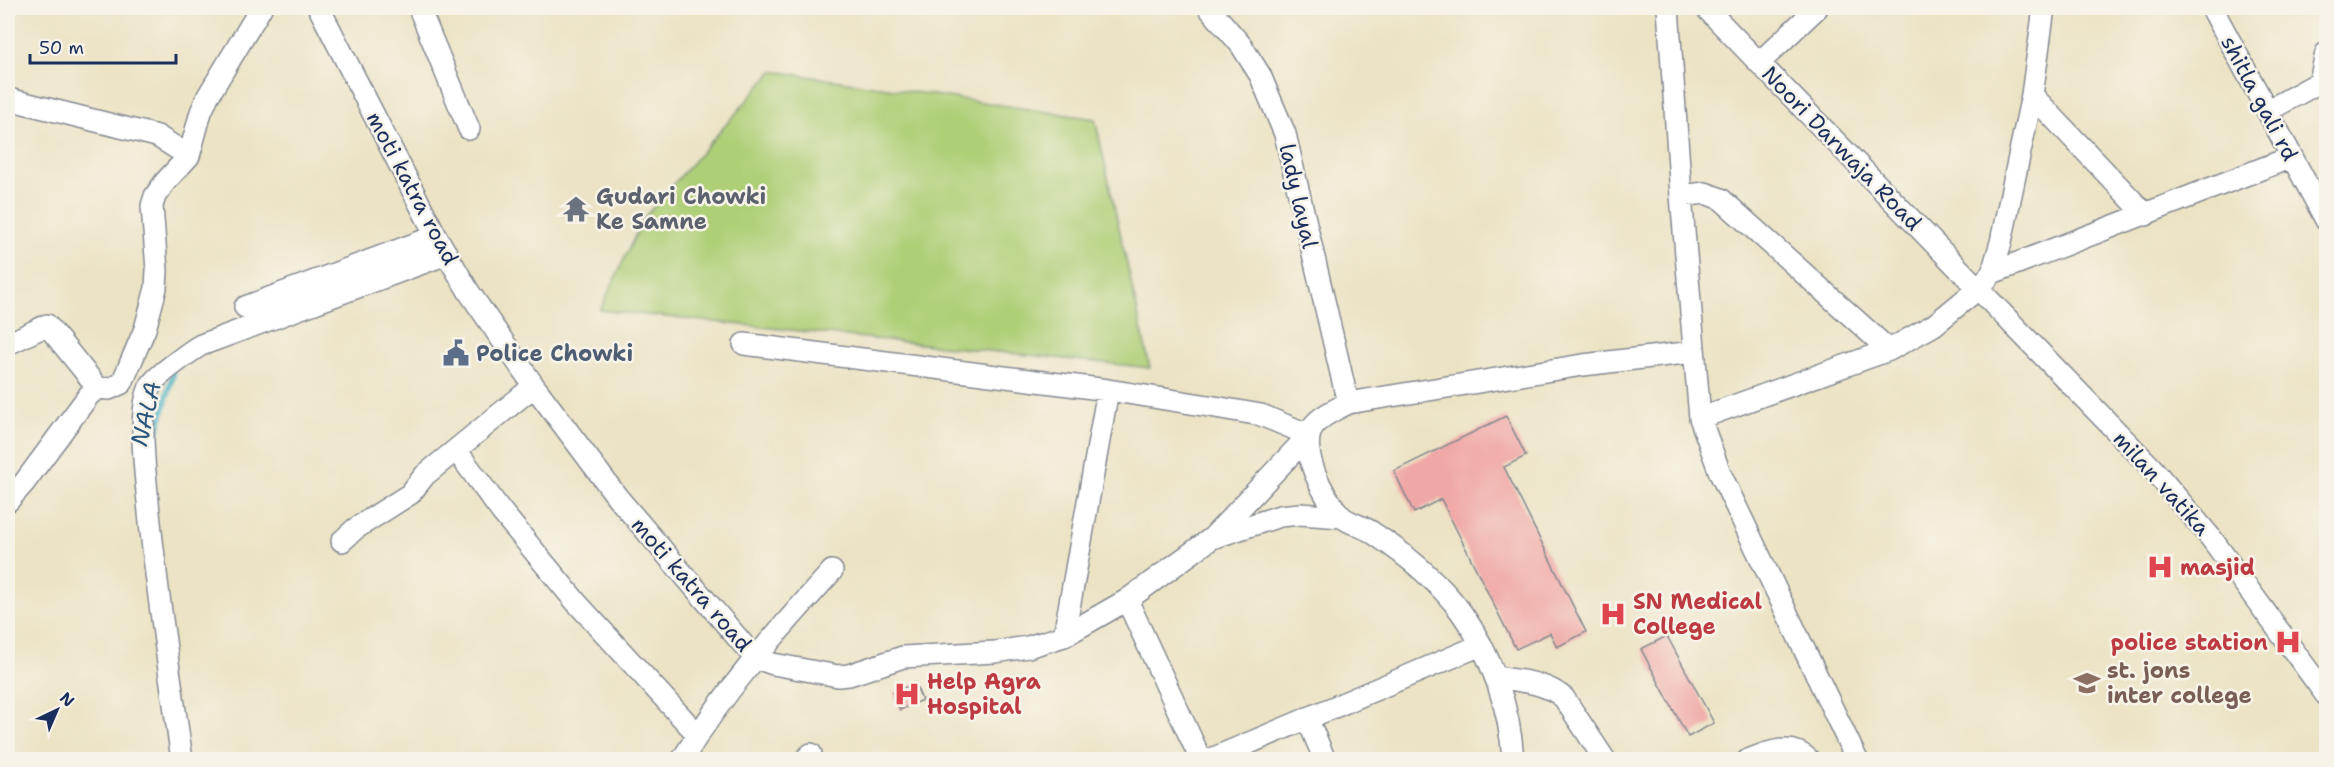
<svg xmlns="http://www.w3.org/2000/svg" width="2334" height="767" viewBox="0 0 2334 767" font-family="'Shantell Sans',sans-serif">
<rect width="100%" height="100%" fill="#f7f3e8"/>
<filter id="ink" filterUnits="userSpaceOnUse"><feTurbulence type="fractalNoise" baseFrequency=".0167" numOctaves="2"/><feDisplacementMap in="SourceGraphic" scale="12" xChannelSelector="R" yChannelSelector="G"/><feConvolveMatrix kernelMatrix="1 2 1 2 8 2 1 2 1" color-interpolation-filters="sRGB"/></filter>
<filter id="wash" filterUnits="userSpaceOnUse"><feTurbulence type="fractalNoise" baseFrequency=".008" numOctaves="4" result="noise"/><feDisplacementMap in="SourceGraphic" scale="24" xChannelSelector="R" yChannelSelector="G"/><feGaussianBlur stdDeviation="1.35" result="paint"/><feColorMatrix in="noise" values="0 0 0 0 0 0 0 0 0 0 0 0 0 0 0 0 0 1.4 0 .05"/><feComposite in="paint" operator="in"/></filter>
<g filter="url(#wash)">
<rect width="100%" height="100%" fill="#ece3c4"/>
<path fill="#afcf77" stroke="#657f6a" stroke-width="1.5" d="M773 71 1095 119 1150 368 600 310 643 219Z"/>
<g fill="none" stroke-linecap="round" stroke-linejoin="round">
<path stroke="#49b3c7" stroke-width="6" d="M152 451 173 374"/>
</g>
<g id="blocks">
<path fill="#f0a8a6" d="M1506 416 1526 456 1504 467 1586 632 1557 647 1550 633 1516 649 1441 499 1414 513 1394 471Z
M1667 636 1714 723 1688 737 1641 649Z
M915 683 922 700 900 710 893 693Z"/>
</g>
</g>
<g filter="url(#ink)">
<use href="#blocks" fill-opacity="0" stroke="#848991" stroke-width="1.5"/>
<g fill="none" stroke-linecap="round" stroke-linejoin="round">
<g stroke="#848991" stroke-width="24">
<path id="minor" d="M319 8 436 236 469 292 534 386 618 498 754 657 773 664 838 676 849 675 903 657 995 652 1028 647 1064 636 1127 600 1212 538 1280 516 1300 514 1342 517
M419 8 469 129
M1209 8 1241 45 1260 75 1285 134 1348 403
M1668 8 1681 196 1700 418 1720 473 1857 760
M1706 8 2151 467 2211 538 2326 695
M2212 8 2326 220
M1759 63 1817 8
M2032 95 2146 215
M8 99 157 136 189 156
M2267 111 2320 82 2326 53
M1681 196 1705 193 1721 199 1889 350
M1992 273 2292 157
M245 307 436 236
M8 344 47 325 98 388
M744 344 1108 390 1215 407 1261 415 1309 435 1214 536
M1700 418 1889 350 1934 325 1979 288 1992 273 2001 242 2032 95 2044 8
M456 450 501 511 576 602 697 734
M8 501 24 483 89 395 98 388 109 389 122 383 145 329 156 288 157 270 152 206 155 196 165 182 189 156 201 112 208 96 261 8
M342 541 355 529 410 494 425 475 534 386
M1127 600 1201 760
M1064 636 1108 390
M1497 677C1519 681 1546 682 1564 698L1605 760
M1307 718 1325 760
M182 760C170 674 156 588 148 502 145 473 137 410 151 385 156 376 192 350 201 345L447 254
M682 760C725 689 777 632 832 571
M805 760 811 754
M1209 760 1481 645
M1513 760C1510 707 1491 654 1461 612 1438 581 1405 554 1373 533 1364 526 1349 524 1341 516 1324 498 1297 449 1314 425 1322 415 1337 409 1348 403L1583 365 1694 352
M1748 760C1768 752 1792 742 1809 760"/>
</g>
<use href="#minor" stroke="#fff" stroke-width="21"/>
</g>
</g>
<defs>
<g id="temple-bare" transform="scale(2.07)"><path d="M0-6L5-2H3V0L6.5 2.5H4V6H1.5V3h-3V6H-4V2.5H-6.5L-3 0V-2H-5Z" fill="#6b7280" stroke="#f7f3e8" stroke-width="2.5" paint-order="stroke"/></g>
<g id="civic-bare" transform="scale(2.07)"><path d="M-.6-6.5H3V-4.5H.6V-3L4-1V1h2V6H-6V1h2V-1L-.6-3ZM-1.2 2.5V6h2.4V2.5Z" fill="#5c6f8a" stroke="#f7f3e8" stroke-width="2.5" paint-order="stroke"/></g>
<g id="hospital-bare" transform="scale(2.07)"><path d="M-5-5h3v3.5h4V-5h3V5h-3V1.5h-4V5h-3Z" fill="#e0444e" stroke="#f7f3e8" stroke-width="2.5" paint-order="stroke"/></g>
<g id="university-bare" transform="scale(2.07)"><path d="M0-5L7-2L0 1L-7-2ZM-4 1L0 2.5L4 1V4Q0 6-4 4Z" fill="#8d6e63" stroke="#f7f3e8" stroke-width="2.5" paint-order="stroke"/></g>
</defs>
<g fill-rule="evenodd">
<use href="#temple-bare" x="576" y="209"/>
<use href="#civic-bare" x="456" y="353"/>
<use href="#hospital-bare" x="2160" y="567"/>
<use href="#hospital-bare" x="1613" y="614"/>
<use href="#hospital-bare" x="2288" y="642"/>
<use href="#university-bare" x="2087" y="683"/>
<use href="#hospital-bare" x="907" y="694"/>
</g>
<g text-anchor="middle" stroke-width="5" stroke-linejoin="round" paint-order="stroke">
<g font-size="22" fill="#1b2f5e" stroke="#f7f3e8">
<text transform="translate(2260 98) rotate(62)" y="8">shitla gali rd</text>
<text transform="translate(1842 148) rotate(46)" y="8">Noori Darwaja Road</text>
<text transform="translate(413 188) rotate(62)" y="8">moti katra road</text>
<text transform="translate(1299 196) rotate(77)" y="8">lady layal</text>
<text transform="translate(2162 483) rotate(48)" y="8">milan vatika</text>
<text transform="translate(692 584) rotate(49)" y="8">moti katra road</text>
</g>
<g font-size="22" font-weight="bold" fill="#5b616d" stroke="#f7f3e8" text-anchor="start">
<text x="596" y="204">Gudari Chowki<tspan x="596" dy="25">Ke Samne</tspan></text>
</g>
<g font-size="22" font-weight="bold" fill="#4e5e75" stroke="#f7f3e8" text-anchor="start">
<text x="476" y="361">Police Chowki</text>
</g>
<g font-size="22" font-weight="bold" fill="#be3a42" stroke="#f7f3e8" text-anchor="start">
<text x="2180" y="575">masjid</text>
<text x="1633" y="609">SN Medical<tspan x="1633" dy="25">College</tspan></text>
<text x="2268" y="650" text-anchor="end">police station</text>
<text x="927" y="689">Help Agra<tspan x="927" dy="25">Hospital</tspan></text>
</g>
<g font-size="22" font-weight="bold" fill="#785e54" stroke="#f7f3e8" text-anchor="start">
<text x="2107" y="678">st. jons<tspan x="2107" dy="25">inter college</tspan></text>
</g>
<g font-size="24" font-style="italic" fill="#29577e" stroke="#f7f3e8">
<text transform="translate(146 414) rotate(-77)" y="8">NALA</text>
</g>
</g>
<rect width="2334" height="767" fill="none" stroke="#f7f3e8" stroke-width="30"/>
<g transform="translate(57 710) rotate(44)" stroke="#f7f3e8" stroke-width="4.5" paint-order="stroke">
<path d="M0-4.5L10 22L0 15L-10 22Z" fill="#1b2f5e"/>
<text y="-9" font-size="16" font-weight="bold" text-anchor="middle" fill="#1b2f5e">N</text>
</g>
<path d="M30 54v9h146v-9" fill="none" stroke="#1b2f5e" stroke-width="3"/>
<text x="39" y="54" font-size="18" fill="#1b2f5e" stroke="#f7f3e8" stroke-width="4.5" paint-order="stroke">50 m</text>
</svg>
